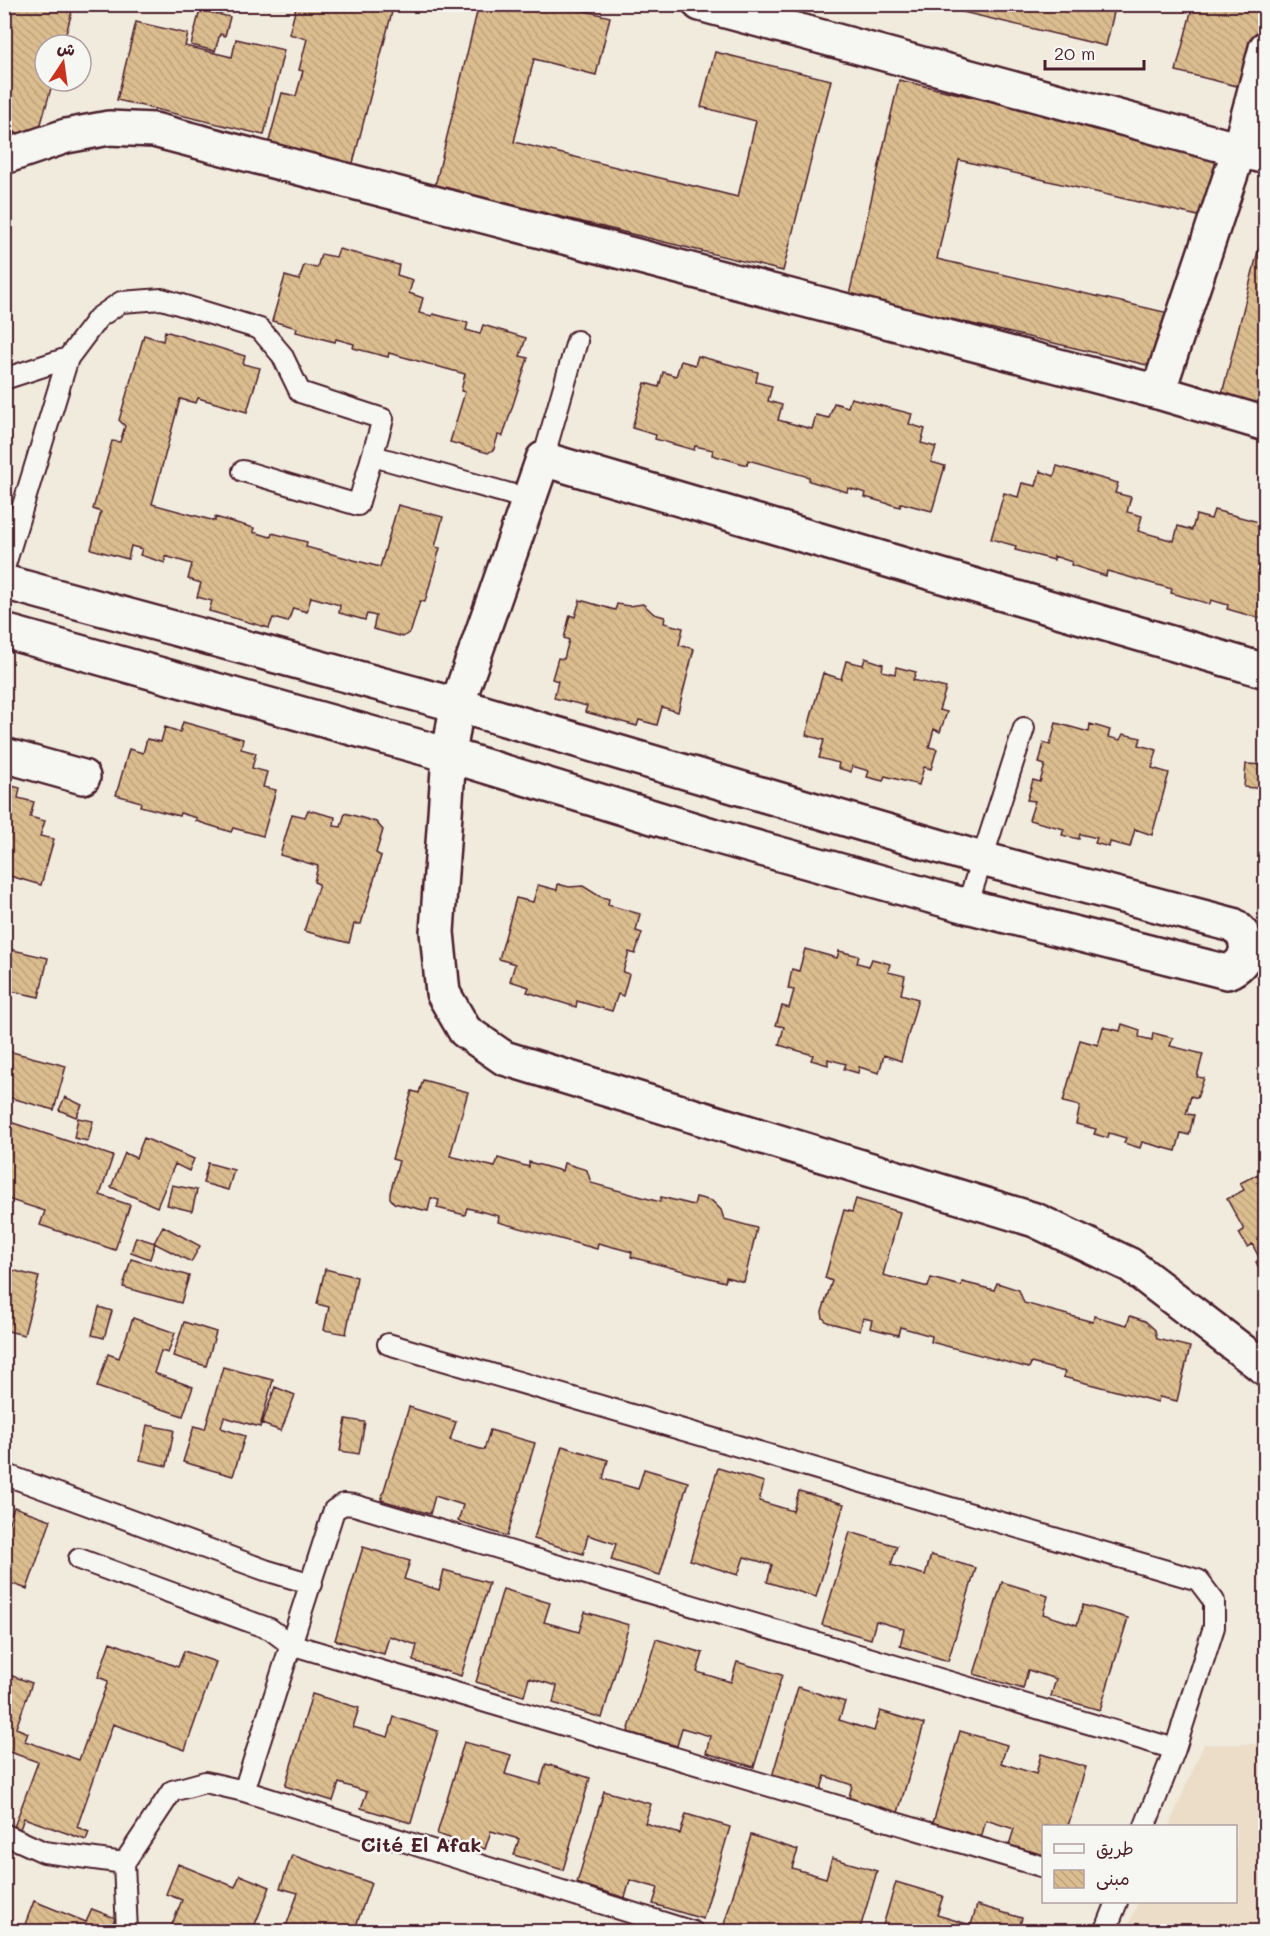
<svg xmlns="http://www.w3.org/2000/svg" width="1270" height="1936" viewBox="0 0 1270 1936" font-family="Mali,'Playpen Sans Arabic',sans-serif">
<defs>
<pattern id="building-back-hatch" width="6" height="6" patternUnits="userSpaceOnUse" patternTransform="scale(1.5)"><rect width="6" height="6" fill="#dcbd90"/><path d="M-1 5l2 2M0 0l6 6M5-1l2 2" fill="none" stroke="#bea27c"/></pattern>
</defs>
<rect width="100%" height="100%" fill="#f1ebde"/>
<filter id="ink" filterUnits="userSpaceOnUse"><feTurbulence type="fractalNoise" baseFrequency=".0167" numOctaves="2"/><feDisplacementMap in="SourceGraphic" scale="12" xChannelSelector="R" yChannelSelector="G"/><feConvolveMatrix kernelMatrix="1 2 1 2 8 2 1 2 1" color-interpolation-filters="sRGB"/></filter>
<g filter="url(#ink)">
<path fill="#ebddc7" d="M1204 1744H1265V1931H1126L1138 1902H1236V1826H1169Z"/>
<path fill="url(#building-back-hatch)" stroke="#4a1f2b" stroke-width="1.5" d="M4 4H74L63 45H45V81H53L37 138 4 129Z
M297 4H394L352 167 268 145 282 93 296 96 303 71 299 70 307 39 289 34Z
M479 4H558L610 17 596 75 534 59 514 142 738 197 756 121 701 107 715 52 831 80 783 271 435 186Z
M929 4H1116L1106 46Z
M1193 4H1266V25L1249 89 1176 71Z
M200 10 230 17 225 36 220 34 215 51 191 45Z
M136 22 188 34 185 46 232 57 236 39 284 50 264 135 117 100Z
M899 80 1225 156 1211 219 959 160 937 259 1177 315 1164 369 849 295Z
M1266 219V405L1222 394Z
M339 249 399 265 397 275 413 280 409 293 423 298 419 313 432 316 433 314 468 323 466 330 480 334 483 325 526 338 520 356 528 358 503 436 498 435 494 449 488 453 450 442 465 392 461 391 465 374 389 353 388 357 353 348 354 344 336 339 335 342 296 332 297 328 272 321 285 276 299 280 304 265 317 268 321 254 336 257Z
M165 331 245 356 243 364 260 368 247 412 198 398 196 403 180 399 152 504 215 521V517L254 528 253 532 271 537 272 533 307 542 306 547 380 567 398 505 443 517 435 547 440 548 425 602 420 601 411 631 403 637 373 629 376 616 367 614 365 620 339 613 340 605 311 597 307 612 293 608 288 622 273 618 269 628 209 611 212 601 197 597 201 583 188 579 192 564 165 556V563L140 555 142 549 131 546 128 559 91 549 101 512 93 509 112 441 120 442 125 426 119 420 144 335 163 341Z
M698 356 758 372 756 382 772 386 768 401 782 405 778 420 812 429 816 415 829 418 834 403 848 407 851 398 912 414 909 424 925 429 921 443 936 447 931 462 945 466 932 511 901 503 900 507 865 497 866 493 848 488 847 492 809 481V477L748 460 747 465 712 455 713 450 695 446 694 450 655 439 656 435 632 428 645 383 659 387 663 372 676 376 681 361 695 365Z
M1057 466 1118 483 1115 493 1131 497 1127 512 1142 516 1138 531 1160 537 1174 541 1178 526 1192 530 1196 515 1211 519 1214 510 1266 524V615H1263L1262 619 1227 609 1228 605 1211 600 1210 604 1171 593 1172 589 1107 571 1106 576 1071 565 1072 562 1054 556V560L1015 550 1016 546 991 539 1004 493 1018 497 1022 483 1036 486 1040 471 1054 476Z
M580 600 615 610 617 604 629 606 643 604 654 614 665 617 664 623 683 628 679 645 694 649 678 712 662 707 657 725 639 720 637 726 585 712 587 706 554 698 558 681 552 679 558 658 564 659 569 640 564 638 570 615 575 617Z
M865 658 883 664 882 671 895 674 896 667 916 672 913 680 946 688 939 710 947 712 940 732 934 729 929 747 937 749 931 769 924 767 919 785 885 776 883 781 867 777 869 771 852 766 851 772 838 768 839 763 819 758 824 740 806 735 823 673 841 679 846 661 863 665Z
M183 722 243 739 241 749 256 753 252 768 267 772 263 787 276 790 263 836 233 828 231 832 196 821 197 818 180 813 179 816 140 806 141 802 116 795 129 749 143 753 147 739 161 742 165 727 180 732Z
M1056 723 1089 732 1090 724 1110 730 1108 737 1120 740 1123 734 1141 738 1139 745 1157 750 1152 768 1169 773 1152 835 1135 829 1130 847 1110 842 1109 847 1095 843 1097 838 1080 834 1079 839 1062 835 1064 829 1029 820 1035 801 1027 800 1033 780 1040 782 1045 765 1039 763 1044 743 1050 745Z
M1246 764 1266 765V789L1244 787Z
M4 784 20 788 18 798 34 802 30 817 45 821 40 836 54 839 41 885 10 876 9 881 4 879Z
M308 810 335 817 334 826 341 827 345 813 376 822 383 830 376 853 381 856 361 924H354L349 943 304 931 319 884 314 882 318 866 280 855 292 814 305 817Z
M558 884 569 887 583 886 599 896 609 899 608 905 640 914 636 931 642 933 635 954 629 952 623 972 629 974 623 996 618 994 612 1011 577 1001 576 1007 527 992 529 987 510 981 515 964 499 959 516 898 533 902 538 885 557 890Z
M4 948 48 958 39 997 7 990 4 991Z
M805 949 837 958 839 951 859 956 857 963 869 966 872 959 890 964 888 972 905 976 901 994 918 999 901 1061 884 1055 879 1073 859 1067 858 1073 844 1069 846 1064 828 1059V1065L811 1060 813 1055 779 1045 784 1027 776 1025 782 1006 789 1008 794 990 788 989 792 969 799 971Z
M1122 1024 1140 1030 1139 1037 1152 1040 1153 1033 1173 1038 1170 1046 1203 1054 1197 1077 1204 1078 1197 1098 1191 1096 1186 1114 1194 1115 1189 1135 1181 1133 1176 1151 1142 1142 1140 1148 1124 1143 1126 1138 1109 1133 1108 1138 1094 1134 1096 1129 1076 1124 1080 1106 1063 1102 1080 1040 1098 1045 1103 1027 1120 1031Z
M4 1050 66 1066 54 1110 4 1096Z
M423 1080 468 1092 450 1156 495 1167 498 1158 529 1167V1162L562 1171 564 1163 587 1170 591 1183 660 1202 661 1197 694 1205 696 1197 712 1201 721 1210 724 1219 757 1228 744 1282 726 1277 725 1282 631 1257 632 1252 598 1243 597 1249 498 1222 499 1216 467 1208 465 1215 437 1208 439 1200 431 1198 428 1211 394 1203 390 1198V1193L399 1161 392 1159 412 1091 419 1093Z
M65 1097 82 1105 76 1117 59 1110Z
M78 1118 93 1121 88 1141 74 1138Z
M4 1120 113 1156 100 1195 130 1205 115 1250 40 1225 45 1211 4 1198Z
M144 1138 194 1159 189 1171 175 1164 157 1207 111 1187 125 1153 136 1158Z
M208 1163 234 1170 228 1190 203 1183Z
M1258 1174 1262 1181 1266 1179V1273L1262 1274 1256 1262 1260 1259 1252 1244 1247 1247 1239 1233 1244 1230 1227 1199 1244 1190 1240 1183Z
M172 1185 197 1190 192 1211 167 1205Z
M856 1199 900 1212 883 1275 928 1287 931 1278 961 1286 962 1282 994 1290 997 1283 1019 1290 1024 1303 1093 1322 1094 1316 1127 1325 1130 1316 1145 1321 1155 1330 1157 1339 1190 1347 1177 1401 1159 1397 1158 1402 1063 1377 1065 1372 1031 1363 1029 1368 931 1342 932 1336 900 1327 898 1335 870 1328 872 1320 863 1318 860 1331 827 1322 823 1318 822 1312 832 1281 825 1278 844 1210 852 1212Z
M163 1226 200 1246 191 1262 154 1243Z
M136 1237 155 1243 150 1259 131 1252Z
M131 1259 189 1276 181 1303 123 1287Z
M4 1268 39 1277 24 1335 4 1330Z
M325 1269 357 1277 346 1334 324 1330 329 1307 317 1304Z
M99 1307 112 1311 104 1338 92 1335Z
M133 1318 175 1333 168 1353 161 1351 154 1373 193 1387 183 1416 97 1387 108 1354 119 1358Z
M184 1322 216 1332 206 1366 173 1356Z
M223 1367 273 1380 260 1427 224 1417 221 1428 245 1436 233 1476 183 1462 194 1426 205 1429Z
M275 1387 295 1395 281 1431 262 1424Z
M409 1407 456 1422 450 1440 484 1450 490 1430 535 1443 507 1536 458 1521 463 1505 435 1496 430 1514 381 1500Z
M346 1419 365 1422 359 1454 340 1451Z
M147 1425 174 1430 167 1466 140 1460Z
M562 1446 608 1460 603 1479 638 1489 644 1469 688 1482 660 1575 611 1560 616 1544 588 1535 583 1554 534 1539Z
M718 1468 764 1482 759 1501 793 1511 799 1491 844 1504 816 1597 767 1582 772 1565 744 1557 738 1575 690 1560Z
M14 1507 51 1520 27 1589 4 1581V1520L9 1522Z
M850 1532 897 1546 891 1565 925 1575 931 1555 976 1568 948 1661 900 1646 904 1629 876 1621 871 1639 822 1625Z
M363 1547 410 1561 404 1579 439 1590 444 1570 489 1583 461 1676 413 1661 417 1645 389 1636 384 1654 335 1640Z
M1002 1582 1048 1596 1043 1614 1077 1625 1083 1605 1128 1618 1100 1710 1051 1696 1056 1679 1028 1670 1023 1689 974 1674Z
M503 1589 550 1603 544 1622 579 1632 585 1612 629 1625 602 1718 553 1703 557 1686 529 1678 524 1696 476 1682Z
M656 1639 703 1653 697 1672 731 1682 737 1662 782 1675 754 1767 706 1753 710 1736 682 1728 677 1746 628 1732Z
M110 1642 178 1667 184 1651 216 1662 185 1750 113 1724 77 1827 89 1832 86 1840 24 1818 20 1829 14 1827 38 1762 4 1750V1673L32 1683 16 1728 28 1733 25 1741 79 1760 108 1681 98 1677Z
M798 1687 845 1702 839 1720 874 1731 880 1711 924 1724 897 1816 848 1801 852 1785 825 1776 819 1795 771 1780Z
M312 1694 359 1708 353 1727 388 1737 394 1717 438 1731 411 1823 361 1808 367 1792 339 1783 333 1801 285 1786Z
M960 1731 1007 1745 1001 1763 1036 1774 1041 1754 1086 1767 1068 1826H1044V1855L1009 1845 1014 1829 986 1820 981 1838 933 1823Z
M464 1742 511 1755 505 1774 540 1784 546 1764 590 1778 563 1870 514 1855 519 1839 491 1831 485 1849 437 1834Z
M604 1791 651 1804 645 1823 680 1834 686 1814 730 1827 703 1919 653 1904 658 1888 630 1880 625 1898 577 1883Z
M751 1835 798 1850 792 1868 826 1878 832 1858 877 1871 859 1932H802L777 1924 775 1932H736L723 1928Z
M292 1855 371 1883 355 1929 364 1932H284L298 1893 280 1888Z
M178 1864 235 1887 240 1875 270 1887 252 1932H169L182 1900 166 1894Z
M896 1882 943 1896 937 1915 971 1925 977 1905 1022 1918 1018 1932H881Z
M34 1901 86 1922 92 1909 115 1918 110 1932H22Z"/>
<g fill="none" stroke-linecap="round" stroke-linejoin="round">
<g stroke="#4a1f2b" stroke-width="24">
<path id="lane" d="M4 379 68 358
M373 456 528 499
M543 459 577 341
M4 568 68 358 98 318 121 302 162 299 260 329 282 355 300 392 383 419 358 505 243 471
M967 906 1024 728
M388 1344 1198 1580 1214 1601V1627L1175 1749 1145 1826
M4 1474 265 1570 312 1584
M79 1559 270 1629 290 1644 1044 1867
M244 1791 334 1510 344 1504 354 1505 1175 1749
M4 1834 44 1852 124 1863
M127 1932 124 1863 172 1791 205 1782 244 1791 693 1932
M1105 1932 1117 1902"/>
</g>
<g stroke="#4a1f2b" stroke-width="38">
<path id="street" d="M700 4 1266 157
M4 157 66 136 109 128 154 130 1158 392 1266 424
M1158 392 1239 150 1266 48
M4 582 457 705 982 859 1233 925C1253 939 1250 963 1227 972L967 906 715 836 449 755 4 631
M1266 671 543 459 457 705 449 755 437 932 443 993 465 1031 504 1058 1035 1220 1130 1265 1266 1369
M4 755 83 777"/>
</g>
<use href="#lane" stroke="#f6f6f2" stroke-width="20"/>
<use href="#street" stroke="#f6f6f2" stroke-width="33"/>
</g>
</g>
<g text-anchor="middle" stroke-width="5" stroke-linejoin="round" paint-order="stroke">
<g font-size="20" font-weight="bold" fill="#4a1f2b" stroke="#f6f6f2">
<text x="421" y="1852">Cité El Afak</text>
</g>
</g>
<rect width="1270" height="1936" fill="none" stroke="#f6f6f2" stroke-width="24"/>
<rect x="12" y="12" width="1246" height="1912" fill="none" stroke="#4a1f2b" stroke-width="2" filter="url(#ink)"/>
<rect x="1042" y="1825" width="195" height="78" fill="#f6f6f2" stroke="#b1a0a2" stroke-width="1.5"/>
<rect x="1054" y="1844" width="30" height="9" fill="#f6f6f2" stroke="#b1a0a2" stroke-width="1.5"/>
<text x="1096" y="1855" font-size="18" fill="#4a1f2b">طريق</text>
<rect x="1054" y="1870" width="30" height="18" fill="url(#building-back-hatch)" stroke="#b1a0a2" stroke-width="1.5"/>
<text x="1096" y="1885" font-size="18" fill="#4a1f2b">مبنى</text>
<g transform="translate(63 63) rotate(13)"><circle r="28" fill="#f6f6f2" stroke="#b1a0a2" stroke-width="1.5"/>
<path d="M0-4.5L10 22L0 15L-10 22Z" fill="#c8321e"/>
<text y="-9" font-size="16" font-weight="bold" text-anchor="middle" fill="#4a1f2b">ش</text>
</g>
<path d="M1045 60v9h99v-9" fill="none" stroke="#4a1f2b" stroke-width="3"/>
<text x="1054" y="60" font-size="18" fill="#4a1f2b" stroke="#f6f6f2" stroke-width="4.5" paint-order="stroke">20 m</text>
</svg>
